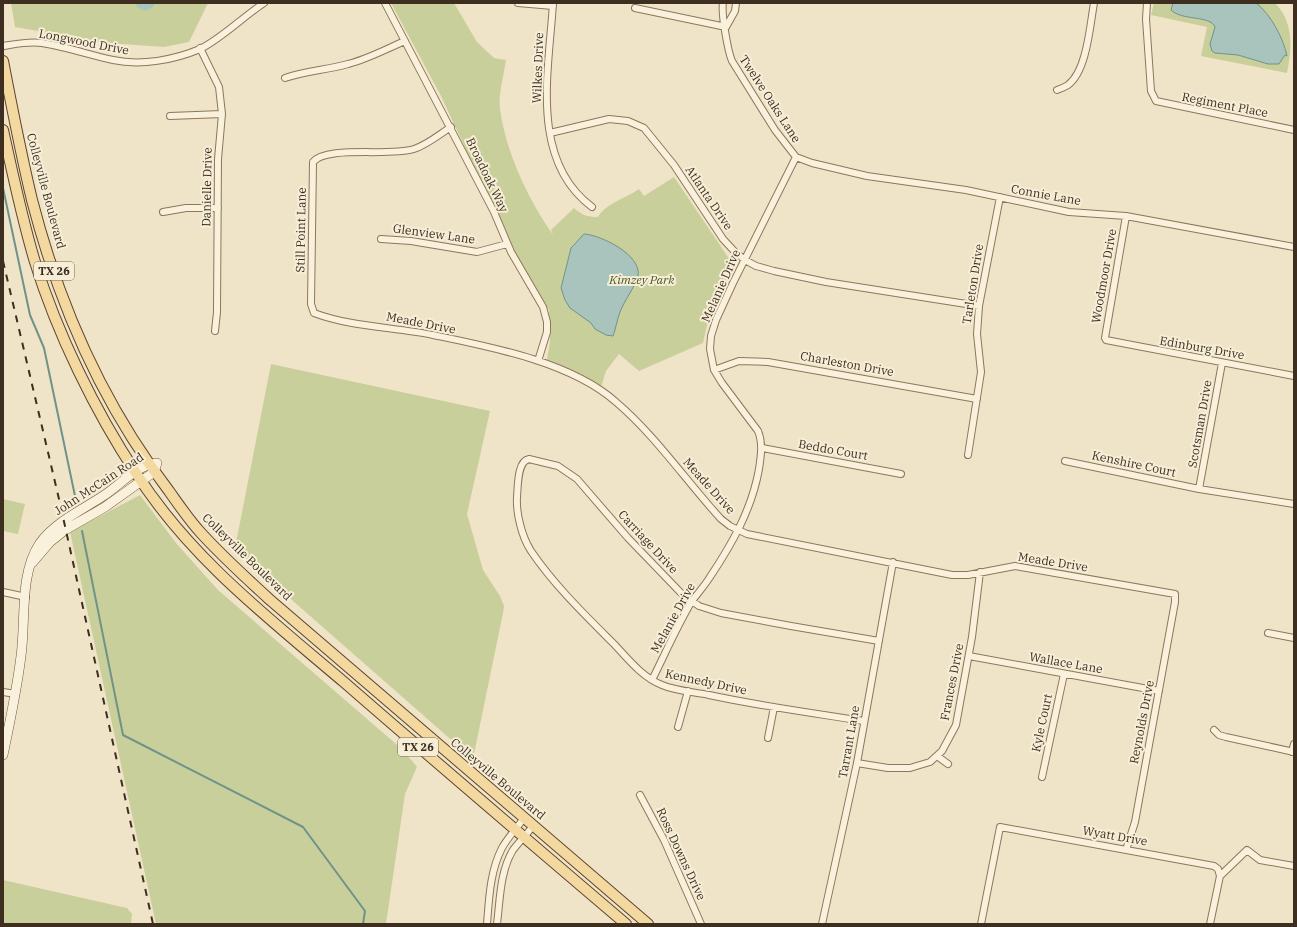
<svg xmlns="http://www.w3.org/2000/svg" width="1297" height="927" viewBox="0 0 1297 927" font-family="'IBM Plex Serif',serif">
<rect width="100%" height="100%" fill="#f0e4c8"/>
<path fill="#c9cf9b" d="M11 3H208L189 42 164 47 107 43 15 27Z
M391 3H454L477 42 494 58 506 60C504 74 498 96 500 109 506 153 528 199 553 235L551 230 574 208C582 215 587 217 598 217 606 203 625 199 639 189L644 196 674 177 734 266 708 321 703 343 639 371 619 354 606 371 601 387 547 360 550 341 549 310 520 266 441 96Z
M1154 3H1275C1294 22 1292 49 1287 73L1201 56 1207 27 1151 15Z
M271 364 490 411 467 514 483 570 500 596 504 606 503 613 473 759 252 565 235 548Z
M140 495 176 543 218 590 403 750 417 767 405 794 386 924H156L70 532Z
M3 499 25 504 18 534 3 531Z
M3 880 127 908 132 914 131 924H3Z"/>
<path fill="#a9c4bc" stroke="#6f938a" d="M1173 3H1256C1271 14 1284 40 1287 56L1285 55 1279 64H1268L1238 55 1215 53 1212 51 1210 44 1215 27C1210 15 1182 21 1171 10Z
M584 234C601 235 642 255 638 276 635 287 624 301 620 312 617 320 616 328 613 336L606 335 595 329 591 323 570 308 565 300 561 288 571 248Z"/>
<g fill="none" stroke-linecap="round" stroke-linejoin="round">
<path stroke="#6f938a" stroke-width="2" d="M3 188 30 315 44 348 75 496
M82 531 123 735 303 827 365 911 363 924"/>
<path stroke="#a9c4bc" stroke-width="11" d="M141 3 145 5 149 3"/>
<g stroke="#8d765c" stroke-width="8">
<path id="minor" d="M385 3 494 212 511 252 543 307 547 322V332L538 361
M518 3 553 6
M553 3C549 70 529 160 592 207
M723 3C721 13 728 52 732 61L775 130 796 157
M1147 3 1146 19 1151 91 1156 101 1294 130
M635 8 726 27
M726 27 735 11 736 3
M3 46C16 44 29 41 42 43 67 47 90 55 113 60 141 66 174 60 200 49 221 39 244 16 264 3
M200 48 219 87 222 114 218 159 217 312 215 331
M285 78C305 71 327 70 348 64 368 59 386 49 405 41
M1057 90C1060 89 1065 87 1068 85 1087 71 1090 25 1094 3
M170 116 222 114
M451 127C440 134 427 145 414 149 389 157 327 145 313 162L311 304 314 313C351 327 394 327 433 335 491 347 571 362 616 402 656 436 686 481 721 519L730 526 747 534 952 575H968L1015 566 1175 594V602L1135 822 1126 850
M550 133 609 119 628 121 644 128 674 165 723 239 735 252 745 260 756 266 774 271 826 282 979 306
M796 157 812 163 867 176 966 190 1069 212 1126 216 1294 247
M163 212 186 208H218
M1126 216 1105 338 1106 340 1294 376
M381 239 411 241 477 252 507 244
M714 370 739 361 768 362 977 399
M762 448 901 474
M968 455 981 372 977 334 979 306 1000 197
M1065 461 1199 489 1294 504
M1199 489 1222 363
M3 592 26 597
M1268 633 1294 638
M969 656 1159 691
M652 680C665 654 677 626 692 601 698 593 705 585 710 577 732 544 752 509 759 469 761 456 763 443 758 431L722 383 714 370 710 349 711 336 716 320 733 283 796 157
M3 692 16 694
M864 721C812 713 760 706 709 695 694 692 676 691 662 685 642 677 628 659 614 644 585 615 554 585 531 551 522 537 516 514 517 497 518 487 517 461 529 459L558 466 577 479 628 538 681 593 699 606 721 613 791 626 879 641
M678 727 688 691
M1214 730 1219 735 1226 737 1294 752
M768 738 774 707
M1292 752 1294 744
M937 756 948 764
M857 763 888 768H910L930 762 942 751 956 725 972 637 980 572
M1042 777 1064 674
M640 795 664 840 701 924
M1220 876 1247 850 1260 860 1294 866
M487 924C489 899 490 871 502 848 508 837 517 828 524 818
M497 924C500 900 500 871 513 850 519 842 527 834 533 826
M822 924 857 763 893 562
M981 924 1000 827 1214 866 1218 869 1220 876 1210 924"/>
</g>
<g stroke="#6f573f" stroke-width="10">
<path id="secondary" d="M3 755C10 722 17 689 21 656 26 620 19 574 40 543 55 522 82 510 103 496 120 485 137 465 157 463L154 472 105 507 65 530 50 542 32 563"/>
</g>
<g stroke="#5b4430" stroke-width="12">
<path id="primary" d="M3 61C12 108 21 154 32 200 59 305 103 405 169 491 179 505 189 520 201 533 222 556 246 578 269 599L648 924
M3 130C13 175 22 219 35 262 57 333 95 411 136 473 190 558 270 619 345 683 438 764 532 844 626 924"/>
</g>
<use href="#minor" stroke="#faf1dc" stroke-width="6"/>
<use href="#secondary" stroke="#faf1dc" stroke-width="9"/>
<use href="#primary" stroke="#f3d9a0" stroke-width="10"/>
<path stroke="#3d2e20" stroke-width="2" stroke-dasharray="7 7" stroke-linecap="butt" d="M3 261 59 499 153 924"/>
</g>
<g text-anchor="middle" stroke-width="4" stroke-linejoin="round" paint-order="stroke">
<g fill="#f7eed8" stroke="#756857" stroke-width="1">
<rect x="34" y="262" width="40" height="18" rx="3"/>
<rect x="398" y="738" width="40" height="18" rx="3"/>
</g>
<g font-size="11" font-weight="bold" fill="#3d2e20">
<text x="54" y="275">TX 26</text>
<text x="418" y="751">TX 26</text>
</g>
<g font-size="12" fill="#3d2e20" stroke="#f7eed8">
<text transform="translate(84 42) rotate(11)" y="4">Longwood Drive</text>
<text transform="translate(538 68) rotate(-88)" y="4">Wilkes Drive</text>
<text transform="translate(770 99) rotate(57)" y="4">Twelve Oaks Lane</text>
<text transform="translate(1225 105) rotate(11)" y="4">Regiment Place</text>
<text transform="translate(487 175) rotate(64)" y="4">Broadoak Way</text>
<text transform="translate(207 187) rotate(-89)" y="4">Danielle Drive</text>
<text transform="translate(46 191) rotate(75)" y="4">Colleyville Boulevard</text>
<text transform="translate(1046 195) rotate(10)" y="4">Connie Lane</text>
<text transform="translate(709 198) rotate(56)" y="4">Atlanta Drive</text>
<text transform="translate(301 230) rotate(-89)" y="4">Still Point Lane</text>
<text transform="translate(434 234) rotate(8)" y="4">Glenview Lane</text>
<text transform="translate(1104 276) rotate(-80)" y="4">Woodmoor Drive</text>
<text transform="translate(973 284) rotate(-81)" y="4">Tarleton Drive</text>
<text transform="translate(721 286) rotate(-66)" y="4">Melanie Drive</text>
<text transform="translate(421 323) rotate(11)" y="4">Meade Drive</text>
<text transform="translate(1202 348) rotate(10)" y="4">Edinburg Drive</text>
<text transform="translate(847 364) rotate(10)" y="4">Charleston Drive</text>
<text transform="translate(1200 424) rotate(-80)" y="4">Scotsman Drive</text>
<text transform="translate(833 450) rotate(10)" y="4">Beddo Court</text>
<text transform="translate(1134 464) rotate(12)" y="4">Kenshire Court</text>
<text transform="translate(99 484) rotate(-33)" y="4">John McCain Road</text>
<text transform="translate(709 486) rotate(48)" y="4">Meade Drive</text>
<text transform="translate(648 542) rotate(47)" y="4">Carriage Drive</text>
<text transform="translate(247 557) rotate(44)" y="4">Colleyville Boulevard</text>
<text transform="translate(1053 562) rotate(9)" y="4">Meade Drive</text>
<text transform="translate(673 618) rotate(-61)" y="4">Melanie Drive</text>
<text transform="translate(1066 663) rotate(10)" y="4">Wallace Lane</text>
<text transform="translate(706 682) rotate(12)" y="4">Kennedy Drive</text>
<text transform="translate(952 682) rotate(-79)" y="4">Frances Drive</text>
<text transform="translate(1142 722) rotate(-79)" y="4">Reynolds Drive</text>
<text transform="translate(1042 723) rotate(-78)" y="4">Kyle Court</text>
<text transform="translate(849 742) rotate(-80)" y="4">Tarrant Lane</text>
<text transform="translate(498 779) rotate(40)" y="4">Colleyville Boulevard</text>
<text transform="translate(1115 836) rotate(10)" y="4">Wyatt Drive</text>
<text transform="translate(681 854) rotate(65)" y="4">Ross Downs Drive</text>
</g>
<g font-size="12" font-style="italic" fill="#4d5a26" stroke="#f7eed8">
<text x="642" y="284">Kimzey Park</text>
</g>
</g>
<rect width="1297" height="927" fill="none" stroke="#3d2e20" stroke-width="8"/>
</svg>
